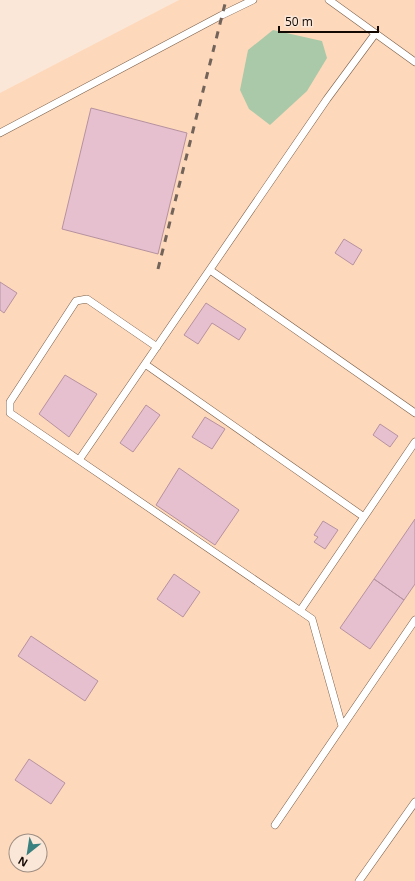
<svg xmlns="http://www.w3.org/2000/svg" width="415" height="881" viewBox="0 0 415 881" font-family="'Open Sans',sans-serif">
<rect width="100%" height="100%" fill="#fbe7d8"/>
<path fill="#fed8ba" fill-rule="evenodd" d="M179 0H415V881H0V93ZM16 841H40V865H16Z"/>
<path fill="#a9c9a9" d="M273 30 322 41 327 58 307 91 270 125 249 109 240 90 248 50Z"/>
<path fill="#e6c0cf" stroke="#b692a0" d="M91 108 187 133 158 254 62 229Z
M344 239 362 250 353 265 335 253Z
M0 282 17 293 4 313 0 310Z
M206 303 246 329 239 340 212 323 198 344 184 335Z
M65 375 97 394 69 437 39 414Z
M146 405 160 415 133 452 120 443Z
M205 417 225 429 212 449 192 437Z
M380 424 398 436 390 447 373 435Z
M179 468 239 510 215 545 156 505Z
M415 519V584L404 600 374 579Z
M323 521 338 530 325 549 314 542 318 537 314 535Z
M174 574 200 592 183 617 157 599Z
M374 579 404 600 370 649 340 628Z
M31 636 98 681 85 701 18 656Z
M29 759 65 783 51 804 15 780Z"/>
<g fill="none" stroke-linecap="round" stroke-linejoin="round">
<g stroke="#785d47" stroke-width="8">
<path id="lane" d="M329 0 415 62
M0 133 222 15 253 0
M210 270 415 413
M157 347 87 299 76 301 10 402V413L312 619 342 726
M145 364 364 517
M79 460 327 99 375 34
M300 611 415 442
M275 825 415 620
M359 881 415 802"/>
</g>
<use href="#lane" stroke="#fff" stroke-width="7"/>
<path stroke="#72645a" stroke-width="3" stroke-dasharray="7 7" stroke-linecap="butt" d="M158 269 226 0"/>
</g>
<g transform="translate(28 853) rotate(210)"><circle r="19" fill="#fbe7d8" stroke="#9e8e83"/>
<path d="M0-3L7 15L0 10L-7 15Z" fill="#388180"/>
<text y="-6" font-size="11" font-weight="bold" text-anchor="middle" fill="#130903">N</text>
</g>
<path d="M279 26v6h99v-6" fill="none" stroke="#130903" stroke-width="2"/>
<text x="285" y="26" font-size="12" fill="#130903" stroke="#fbe7d8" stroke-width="3" paint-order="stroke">50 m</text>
</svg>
